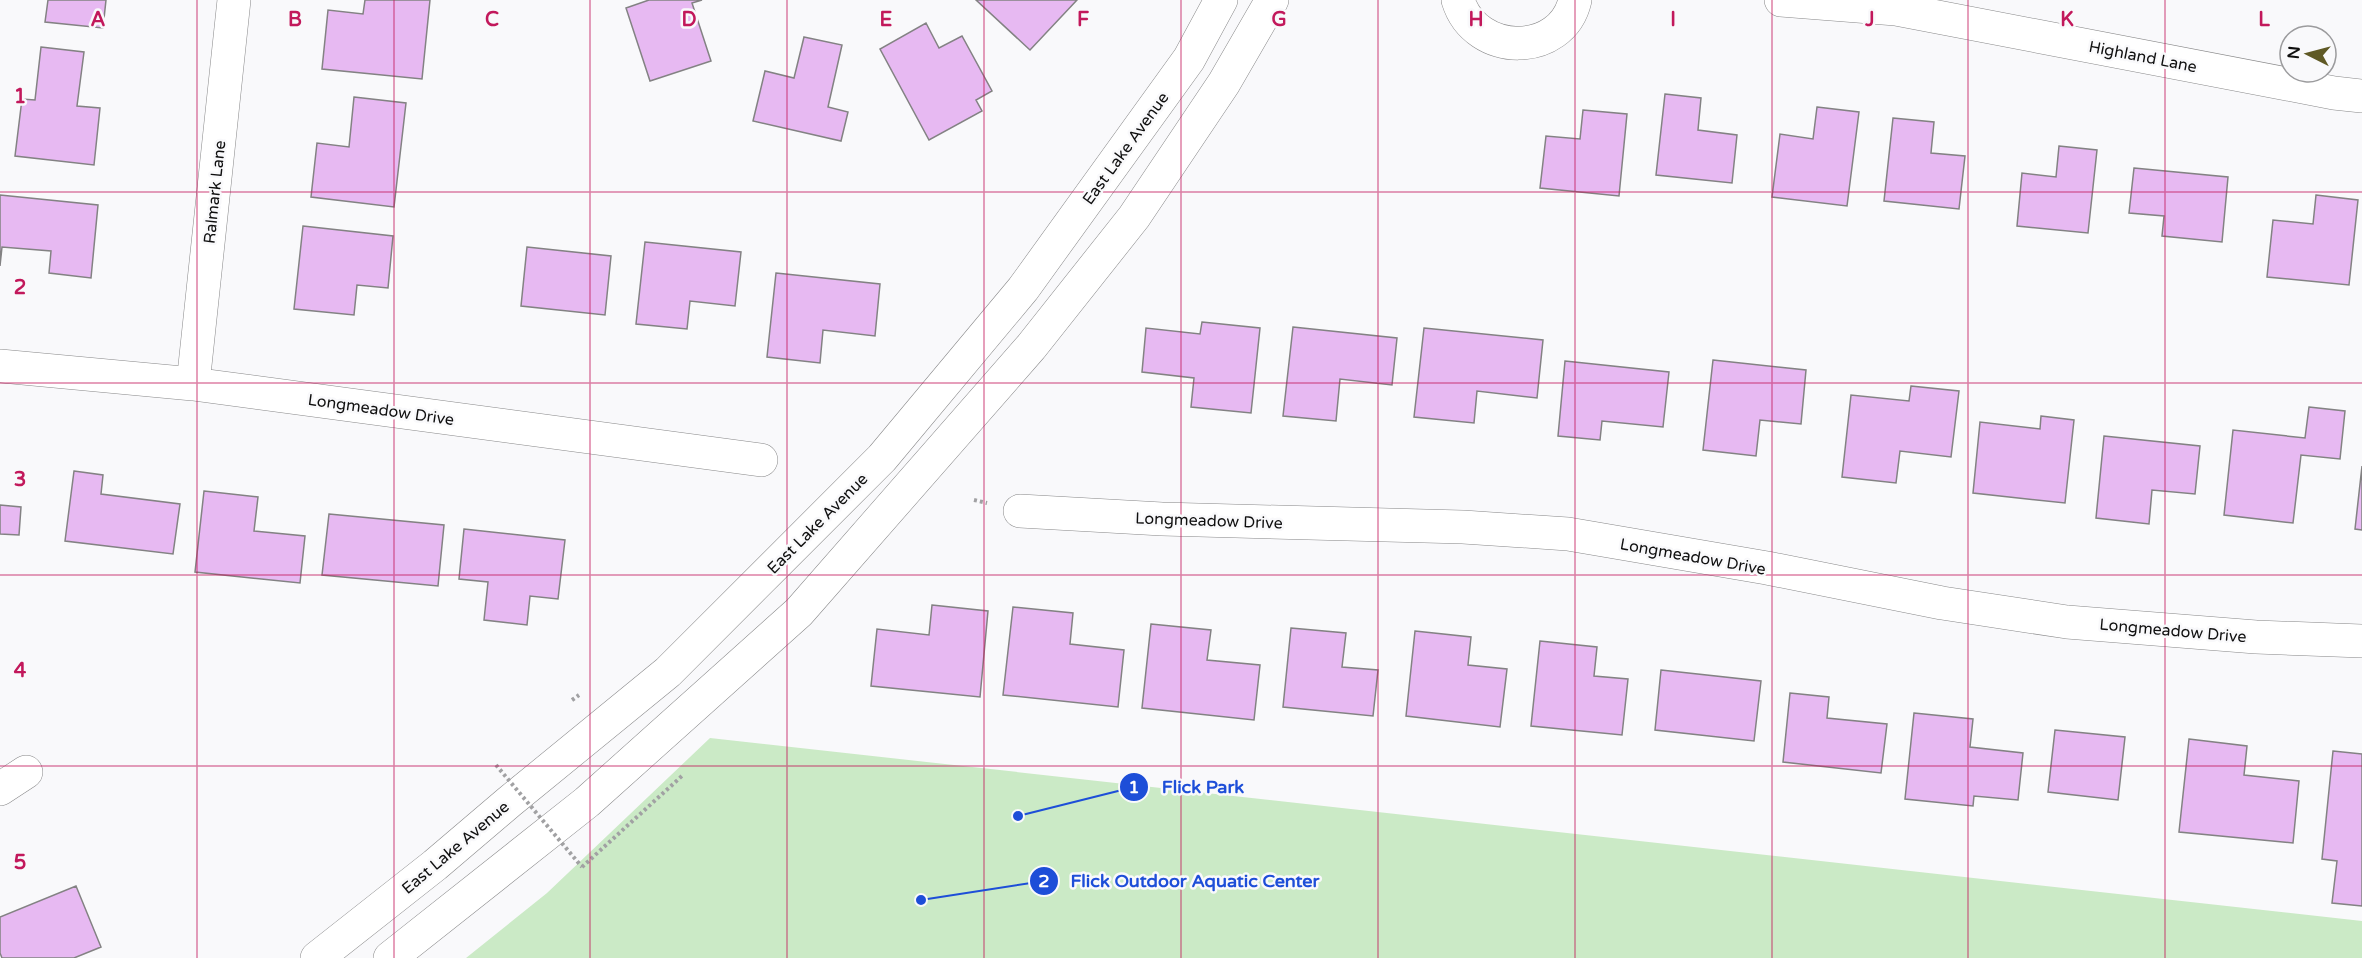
<svg xmlns="http://www.w3.org/2000/svg" width="2362" height="958" viewBox="0 0 2362 958" font-family="'Varela Round',sans-serif">
<rect width="100%" height="100%" fill="#f9f9fb"/>
<path fill="#cbeac6" d="M710 738 2362 921V958H466L547 893Z"/>
<path fill="#e7b9f2" stroke="#838283" stroke-width="1.5" d="M48 0H106L103 28 45 22Z
M365 0H430L422 79 322 69 328 10 363 14Z
M649 0H702L692 3 711 61 650 81 626 8Z
M976 0H1077L1030 50Z
M926 23 939 48 962 36 992 91 976 100 982 111 929 140 880 49Z
M804 37 842 45 828 107 848 112 841 141 753 121 765 71 794 78Z
M41 47 84 52 77 106 100 108 94 165 15 156 22 99 35 100Z
M1665 94 1701 98 1698 130 1737 135 1732 183 1656 175Z
M354 97 406 103 394 207 311 197 317 143 349 147Z
M1817 107 1859 112 1847 206 1772 197 1780 134 1813 139Z
M1583 110 1627 114 1619 196 1540 188 1546 136 1580 139Z
M1893 118 1934 122 1931 153 1965 156 1959 209 1884 201Z
M2059 146 2097 150 2088 233 2017 226 2022 173 2056 177Z
M2134 168 2228 177 2222 242 2162 236 2164 216 2129 213Z
M0 195 98 205 91 278 49 273 51 251 2 247 0 266Z
M2316 195 2358 200 2349 285 2267 277 2273 220 2313 224Z
M303 226 393 236 388 288 357 285 354 315 294 309Z
M645 242 741 252 735 306 690 301 687 329 636 324Z
M527 247 611 256 605 315 521 306Z
M776 273 880 284 875 336 823 330 820 363 767 357Z
M1202 322 1260 328 1251 413 1191 407 1194 378 1142 372 1146 328 1200 334Z
M1293 327 1397 338 1392 385 1340 379 1336 421 1283 416Z
M1424 328 1543 340 1537 398 1477 391 1474 423 1414 417Z
M1713 360 1806 370 1801 424 1760 420 1756 456 1703 450Z
M1565 361 1669 372 1663 427 1602 421 1600 440 1558 436Z
M1911 386 1959 391 1951 457 1900 451 1896 483 1842 477 1851 395 1909 401Z
M2309 407 2345 411 2340 459 2301 455 2293 523 2224 515 2233 430 2305 438Z
M2041 416 2074 420 2065 503 1973 493 1980 422 2040 429Z
M2104 436 2200 446 2195 494 2152 490 2149 524 2096 518Z
M2362 466V530L2355 529Z
M74 471 103 475 101 494 180 504 173 554 65 541Z
M204 491 258 497 254 531 305 536 300 583 195 572Z
M0 505 21 507 19 535 0 534Z
M329 514 444 525 438 586 322 575Z
M464 529 565 540 558 599 530 596 527 625 484 620 488 582 459 579Z
M932 605 988 611 980 697 871 686 877 629 929 635Z
M1013 607 1073 613 1070 644 1124 650 1118 707 1003 695Z
M1151 624 1211 630 1207 660 1260 665 1254 720 1142 708Z
M1291 628 1346 633 1342 667 1378 670 1373 716 1283 707Z
M1415 631 1471 637 1468 665 1507 669 1500 727 1406 716Z
M1540 641 1597 647 1594 676 1628 679 1622 735 1531 726Z
M1661 670 1761 681 1754 741 1655 730Z
M1790 693 1829 697 1827 718 1887 724 1881 773 1783 762Z
M1914 713 1973 719 1970 747 2023 753 2018 800 1974 796 1973 806 1905 799Z
M2055 730 2125 737 2118 800 2048 792Z
M2189 739 2247 746 2244 775 2299 781 2293 843 2179 832Z
M2333 751 2362 754V906L2332 903 2337 861 2322 859Z
M76 886 101 947 74 958H2L0 953V917Z"/>
<g fill="none" stroke-linecap="round" stroke-linejoin="round">
<g stroke="#888889" stroke-width="34">
<path id="minor" d="M1458 0C1476 58 1562 57 1575 0
M1781 0 1896 9 2334 93 2362 96
M0 366 193 384 761 460
M193 384 234 0
M1020 511 1162 519 1463 527 1568 534 1767 568 1942 603 2067 622 2256 637 2362 641
M0 789 26 772"/>
</g>
<g stroke="#888889" stroke-width="34">
<path id="primary" d="M317 958 435 865 509 802 668 672 882 458 1023 289 1189 59 1221 0
M390 958 587 802 799 612 1031 347 1134 217 1224 83 1272 0"/>
</g>
<path stroke="#a1a1a3" stroke-width="4" stroke-dasharray="3 3" stroke-linecap="butt" d="M974 500 987 503
M572 700 579 695
M582 867 683 775"/>
<use href="#minor" stroke="#fff" stroke-width="33"/>
<use href="#primary" stroke="#fff" stroke-width="33"/>
<path stroke="#a1a1a3" stroke-width="4" stroke-dasharray="3 3" stroke-linecap="butt" d="M496 765 582 867"/>
</g>
<path fill="none" stroke="#c2185b" stroke-width="1.5" stroke-opacity="0.55" d="M197 0V958M394 0V958M590 0V958M787 0V958M984 0V958M1181 0V958M1378 0V958M1575 0V958M1772 0V958M1968 0V958M2165 0V958M0 192H2362M0 383H2362M0 575H2362M0 766H2362"/>
<g text-anchor="middle" stroke-width="5" stroke-linejoin="round" paint-order="stroke">
<g font-size="16" fill="#0f0f0f" stroke="#f9f9fb">
<text transform="translate(2143 56) rotate(11)" y="6">Highland Lane</text>
<text transform="translate(1125 148) rotate(-54)" y="6">East Lake Avenue</text>
<text transform="translate(214 192) rotate(-84)" y="6">Ralmark Lane</text>
<text transform="translate(381 409) rotate(8)" y="6">Longmeadow Drive</text>
<text transform="translate(1209 520) rotate(2)" y="6">Longmeadow Drive</text>
<text transform="translate(817 523) rotate(-45)" y="6">East Lake Avenue</text>
<text transform="translate(1693 556) rotate(10)" y="6">Longmeadow Drive</text>
<text transform="translate(2173 630) rotate(5)" y="6">Longmeadow Drive</text>
<text transform="translate(455 847) rotate(-40)" y="6">East Lake Avenue</text>
</g>
</g>
<g font-size="20" text-anchor="middle" font-weight="bold" fill="#c2185b" stroke="#f9f9fb" stroke-width="5" stroke-linejoin="round" paint-order="stroke">
<text x="98" y="26">A</text>
<text x="295" y="26">B</text>
<text x="492" y="26">C</text>
<text x="689" y="26">D</text>
<text x="886" y="26">E</text>
<text x="1083" y="26">F</text>
<text x="1279" y="26">G</text>
<text x="1476" y="26">H</text>
<text x="1673" y="26">I</text>
<text x="1870" y="26">J</text>
<text x="2067" y="26">K</text>
<text x="2264" y="26">L</text>
<text x="20" y="103">1</text>
<text x="20" y="294">2</text>
<text x="20" y="486">3</text>
<text x="20" y="677">4</text>
<text x="20" y="869">5</text>
</g>
<path fill="none" stroke="#1d4ed8" stroke-width="2" d="M1018 816L1134 787M921 900L1044 881"/>
<g fill="#1d4ed8" stroke="#f9f9fb" stroke-width="2">
<circle cx="1018" cy="816" r="6"/>
<circle cx="921" cy="900" r="6"/>
<circle cx="1134" cy="787" r="15"/>
<circle cx="1044" cy="881" r="15"/>
</g>
<g font-size="18" text-anchor="middle" font-weight="bold" fill="#fff">
<text x="1134" y="793">1</text>
<text x="1044" y="887">2</text>
</g>
<g font-size="18" text-anchor="middle" font-weight="bold" fill="#1d4ed8" stroke="#f9f9fb" stroke-width="5" stroke-linejoin="round" paint-order="stroke">
<text x="1203" y="793">Flick Park</text>
<text x="1195" y="887">Flick Outdoor Aquatic Center</text>
</g>
<g transform="translate(2308 54) rotate(276)"><circle r="28" fill="#f9f9fb" stroke="#9b9b9d" stroke-width="1.5"/>
<path d="M0-4.5L10 22L0 15L-10 22Z" fill="#5f5925"/>
<text y="-9" font-size="16" font-weight="bold" text-anchor="middle" fill="#0f0f0f">N</text>
</g>
</svg>
